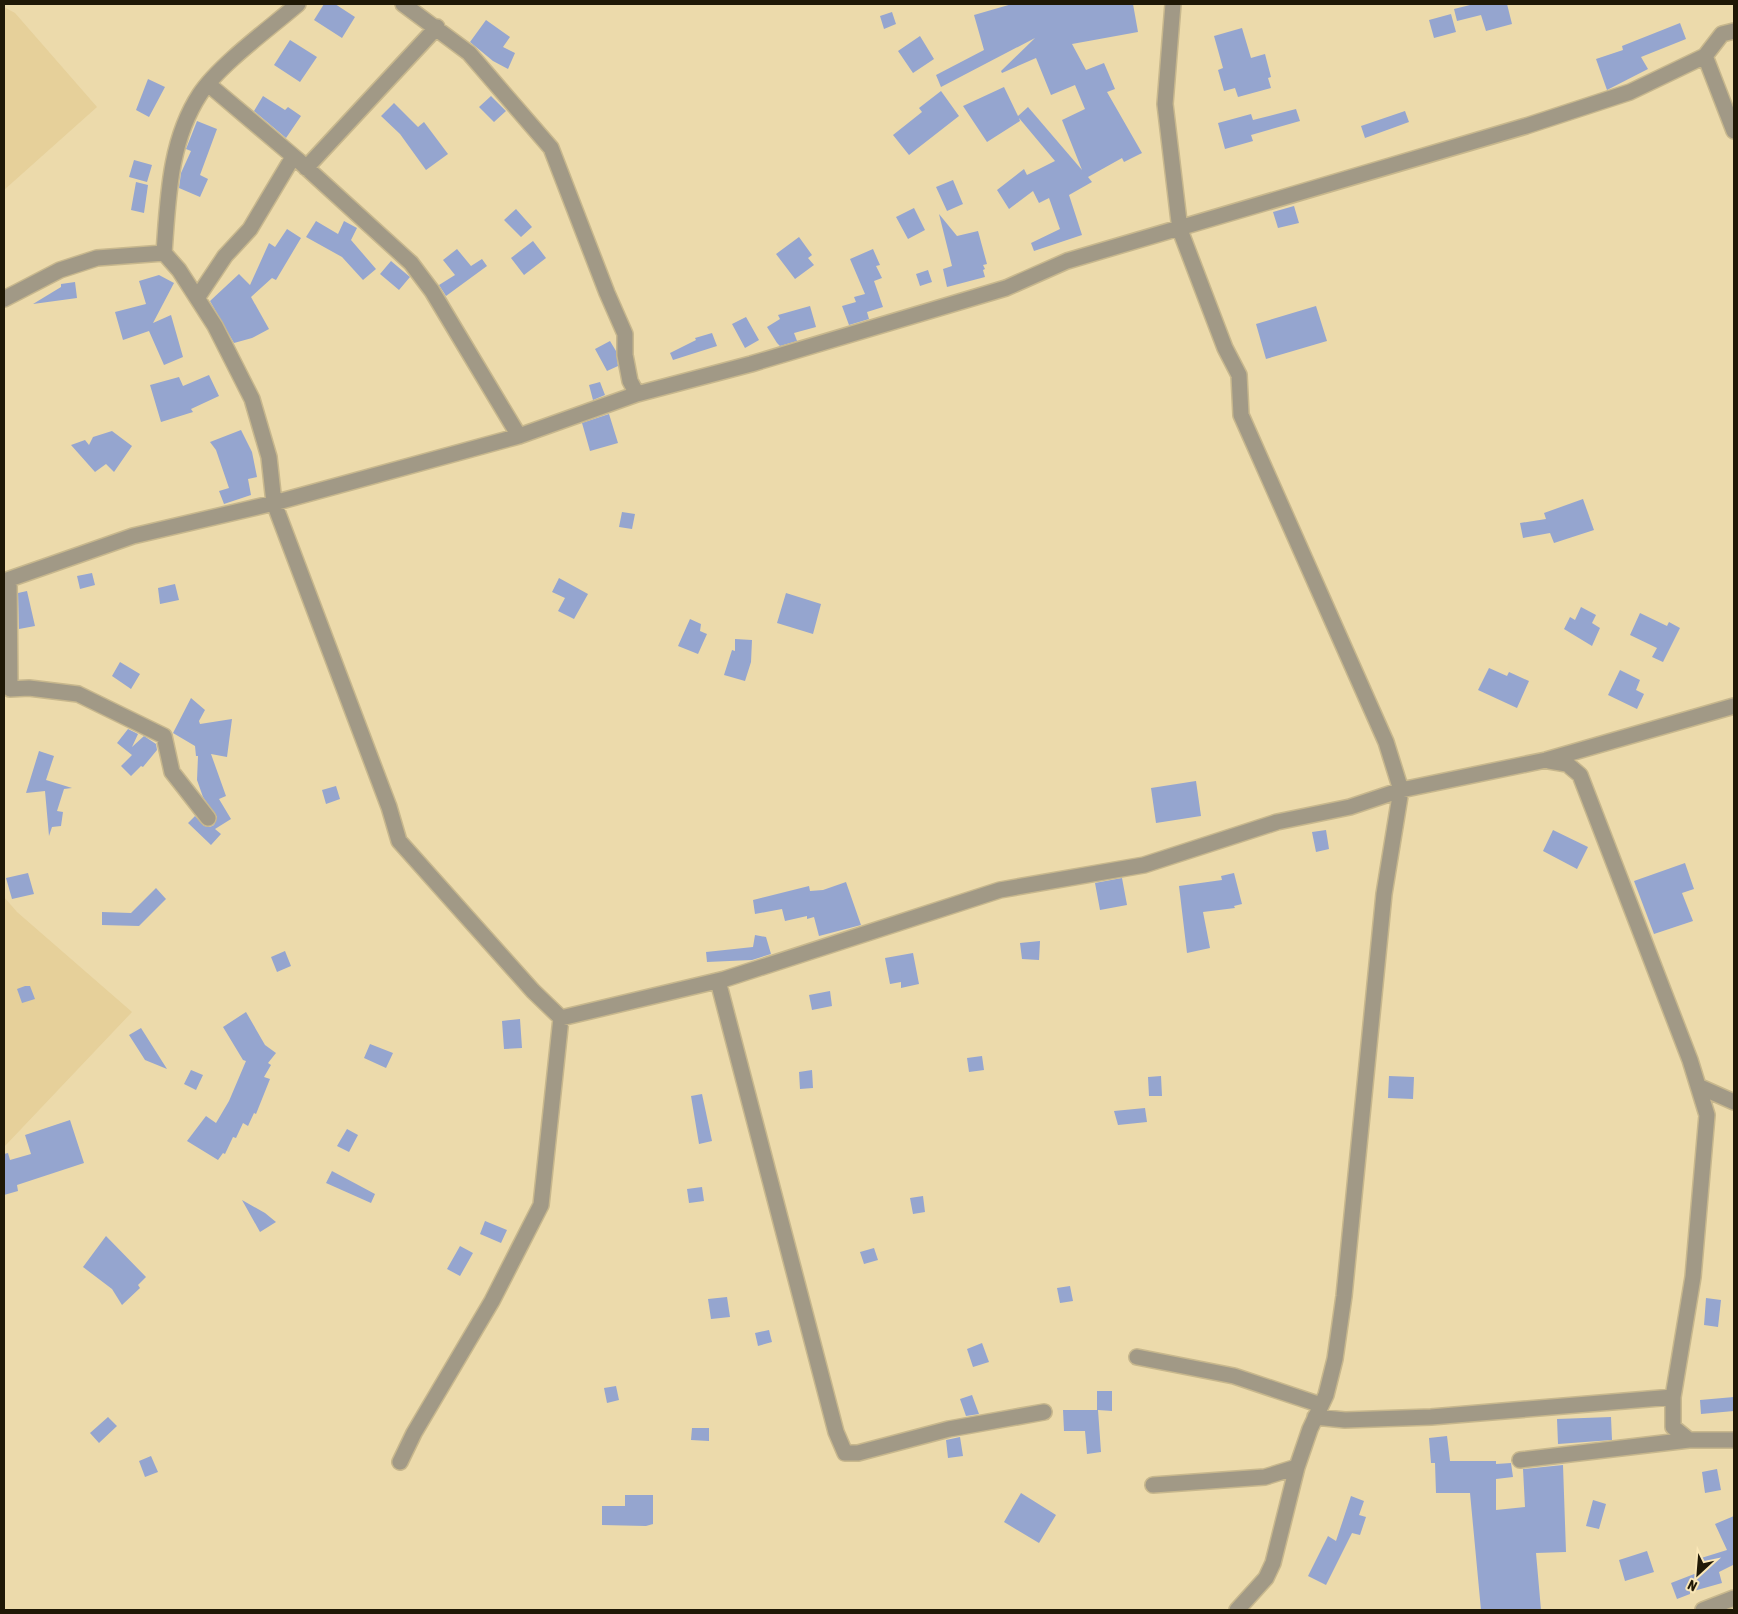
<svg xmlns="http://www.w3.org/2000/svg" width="1738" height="1614" viewBox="0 0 1738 1614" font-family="'Asap Condensed',sans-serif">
<rect width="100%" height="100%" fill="#ecdaab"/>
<path fill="#e6d09a" d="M4 7 15 13 97 107 4 190Z
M4 897 17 912 132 1012 4 1147Z"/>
<path fill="#95a5cf" d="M324 4H335L355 17 342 38 314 20Z
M1012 4H1133L1138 32 1072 44 1086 70 1104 63 1115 89 1107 92 1142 153 1124 162 1122 158 1088 177 1092 182 1069 195 1082 235 1034 251 1031 243 1060 229 1049 198 1039 203 1033 191 1009 209 997 190 1024 169 1027 175 1055 161 1019 118 1020 121 987 142 963 106 1004 87 1018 116 1028 107 1082 170 1062 120 1085 109 1075 85 1051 95 1036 58 1002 73 1001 71 1035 38 941 87 936 75 984 50 974 15Z
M1474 4H1507L1512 24 1486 31 1481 15 1457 21 1454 9Z
M892 12 896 24 884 29 880 16Z
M1451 14 1456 32 1434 38 1429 20Z
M486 20 510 37 503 47 515 53 508 69 493 61 470 42Z
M1680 23 1686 39 1641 57 1648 69 1607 90 1596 59 1623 50 1622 46Z
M1242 28 1251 58 1265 54 1271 77 1268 78 1271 88 1238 97 1235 88 1224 91 1218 70 1223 68 1214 36Z
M920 36 934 59 913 73 898 51Z
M290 40 317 57 300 82 274 65Z
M148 79 165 87 149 117 136 110Z
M941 91 959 116 909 155 893 135 922 112 919 108Z
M263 96 285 110 288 107 301 116 286 138 254 111Z
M491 96 506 111 494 122 479 107Z
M394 103 418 127 424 122 448 154 426 170 400 134 381 116Z
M1296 109 1300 121 1251 135 1253 141 1225 149 1218 123 1251 114 1253 120Z
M1405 111 1409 122 1365 138 1361 126Z
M197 121 217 129 200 175 208 179 200 197 179 188 181 173 191 151 186 149Z
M134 160 152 165 147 182 129 177Z
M953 180 963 204 947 211 936 187Z
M136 182 148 185 144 213 131 210Z
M1294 206 1299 223 1278 228 1273 212Z
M914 208 925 230 908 239 896 217Z
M516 209 532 227 521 237 504 220Z
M939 214 957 236 978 231 987 264 983 265 985 269 983 270 985 277 947 287 943 269 952 266Z
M316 221 338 234 344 221 357 228 351 240 376 269 363 280 342 257 306 237Z
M287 229 301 238 276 280 272 278 251 297 269 329 252 338 234 343 210 301 239 274 250 285 269 243 275 247Z
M799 237 812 255 808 258 814 265 795 279 776 254Z
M533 241 546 258 524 275 511 258Z
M457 249 471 266 482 259 487 266 446 296 439 285 455 275 443 260Z
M873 249 880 265 876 266 882 278 874 281 883 307 867 312 869 319 849 325 842 306 856 302 854 297 865 294 850 259Z
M391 261 410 277 399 290 380 274Z
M928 270 932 282 920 286 916 274Z
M159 275 174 283 153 323 171 315 183 357 164 365 149 331 123 340 115 312 146 304 139 281Z
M75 282 77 298 33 304 61 287V284Z
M810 306 816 327 794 333 797 341 780 346 777 343 767 327 780 319 778 315Z
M1316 306 1327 341 1266 359 1256 324Z
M746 317 759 340 745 348 732 324Z
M712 333 717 346 673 360 670 353 696 340 695 338Z
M610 341 616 351 618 366 607 371 595 349Z
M209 375 219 396 191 409 193 412 161 422 150 385 179 377 183 386Z
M600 382 605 395 593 400 589 385Z
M609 414 618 443 590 451 582 423Z
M241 430 252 452 257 477 248 479 251 495 224 504 219 491 229 488 216 450 210 442Z
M112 431 132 446 114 472 106 464 95 472 71 445 85 440 89 445 93 437Z
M1583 499 1594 530 1554 543 1550 533 1523 538 1520 523 1546 519 1544 513Z
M622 512 635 514 632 529 619 527Z
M92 573 95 585 80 589 77 576Z
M559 578 588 594 574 619 558 611 565 598 552 592Z
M175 584 179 600 160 604 158 588Z
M27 591 35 626 19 629 18 593Z
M786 593 821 604 813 634 777 623Z
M1581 607 1596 615 1592 623 1600 628 1592 646 1564 629 1570 617 1575 620Z
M1640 613 1667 626 1669 622 1680 628 1663 662 1652 657 1657 648 1630 635Z
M690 619 701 624 700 631 707 634 698 654 678 646Z
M735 639 752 640 751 662 745 681 724 675 732 650 735 651Z
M120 662 140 674 131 689 112 676Z
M1489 668 1507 676 1509 672 1529 681 1517 708 1478 690Z
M1620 670 1640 680 1636 690 1644 694 1637 709 1608 695Z
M191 698 205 710 199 721 200 724 232 719 227 757 211 754 226 796 219 799 231 819 215 829 221 834 211 845 188 823 195 816 204 826 210 827 214 825 217 817 203 797 197 780 198 756H196L195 746 173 733Z
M128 729 138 734 132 747 144 736 156 744 157 750 143 767 141 766 131 776 121 766 132 755 117 743Z
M39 751 54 756 46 780 72 788 64 789 57 811 63 812 61 826 52 827 49 836 45 791 26 793Z
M1196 781 1201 816 1156 823 1151 788Z
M336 786 340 799 326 804 322 790Z
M1326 830 1329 849 1316 852 1312 832Z
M1553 830 1588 847 1577 869 1543 851Z
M1685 863 1694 889 1682 893 1693 921 1654 934 1634 881Z
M28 873 34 894 12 899 6 878Z
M1234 873 1242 904 1234 906 1235 908 1203 912 1210 948 1187 953 1179 886 1222 880 1221 876Z
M1122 878 1127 905 1100 910 1095 883Z
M846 882 861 925 819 936 814 917 807 919V916L785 921 782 909 755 914 753 900 809 886 810 891 823 890Z
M156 888 166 899 139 926 102 925V912L131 913Z
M755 935 766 937 771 954 752 960 707 962 706 952 753 947Z
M1040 941 1039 960 1022 959 1020 943Z
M285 951 291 966 277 972 271 957Z
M913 953 919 984 901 988V982L890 984 885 958Z
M25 986H30L35 999 22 1003 17 989Z
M830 991 832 1006 812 1010 809 995Z
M246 1012 265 1045 276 1053 268 1063 271 1065 264 1077 270 1079 256 1114 254 1113 248 1126 243 1123 236 1138 233 1137 225 1154 223 1153 218 1160 187 1141 206 1116 216 1123 229 1101 246 1061 243 1060 223 1027Z
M520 1019 522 1048 504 1049 502 1021Z
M141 1028 167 1069 145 1060 129 1035Z
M370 1044 393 1053 386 1068 364 1058Z
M982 1056 984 1070 969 1072 967 1058Z
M191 1070 203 1075 196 1090 184 1084Z
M812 1070 813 1088 800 1089 799 1072Z
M1161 1076 1162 1096H1149L1148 1077Z
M1389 1076 1414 1077 1413 1099 1388 1098Z
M702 1094 712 1141 699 1144 691 1096Z
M1145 1108 1147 1122 1118 1125 1114 1111Z
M70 1120 84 1163 17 1185 18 1191 4 1195V1154L8 1153 10 1160 31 1154 25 1135Z
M347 1129 358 1135 349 1152 337 1146Z
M332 1171 375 1194 371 1203 326 1183Z
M702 1187 704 1201 689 1203 687 1189Z
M923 1196 925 1212 913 1214 910 1198Z
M242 1200 265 1213 276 1222 260 1232Z
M485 1221 507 1230 501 1243 480 1234Z
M106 1236 146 1277 138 1285 140 1288 122 1305 112 1289 83 1267Z
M460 1246 473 1253 460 1276 447 1269Z
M874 1248 878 1260 864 1264 860 1252Z
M1070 1286 1073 1301 1060 1303 1057 1288Z
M727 1297 730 1317 711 1319 708 1299Z
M1706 1298 1721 1300 1718 1327 1704 1325Z
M769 1330 772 1342 758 1346 755 1333Z
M982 1343 989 1362 973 1367 967 1349Z
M616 1386 619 1400 607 1403 604 1388Z
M1097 1391H1112V1411L1098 1410 1101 1452 1087 1454 1085 1431H1064L1063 1410H1097Z
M972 1395 979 1414 966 1416 960 1399Z
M1734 1397V1411L1701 1414 1700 1400Z
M108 1417 117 1426 99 1443 90 1433Z
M1611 1417 1612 1440 1558 1444 1557 1419Z
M692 1428H709V1441L691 1440Z
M1447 1436 1450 1461H1496V1464L1511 1463 1513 1477 1496 1479V1510L1525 1507 1523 1469 1563 1465 1566 1552 1536 1553 1541 1610H1481L1470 1493H1436L1435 1463H1431L1429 1438Z
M960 1437 963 1456 948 1458 946 1440Z
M151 1456 158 1472 145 1477 139 1461Z
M1717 1469 1721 1490 1705 1493 1702 1472Z
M1021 1493 1056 1515 1039 1543 1004 1522Z
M625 1495H653V1524L646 1526 602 1525V1506H625Z
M1351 1496 1364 1501 1359 1515 1366 1517 1360 1535 1352 1533 1326 1585 1308 1576 1328 1536 1336 1541Z
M1593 1500 1606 1504 1599 1529 1586 1526Z
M1734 1516V1567L1733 1565 1719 1572 1722 1583 1690 1592V1594L1677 1599 1671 1583 1702 1571 1698 1559 1727 1550 1715 1524Z
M1647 1551 1654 1572 1625 1581 1619 1560Z"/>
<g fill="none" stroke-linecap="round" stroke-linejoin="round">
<g stroke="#c7b78d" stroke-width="18">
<path id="minor" d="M403 4 469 53 551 148 607 293 625 334V355L630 381 637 394
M1173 4 1165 104 1180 230 1225 348 1239 375 1241 415 1386 742 1401 790 1384 894 1344 1296 1335 1359 1326 1395 1310 1429 1297 1467 1273 1563 1266 1578 1237 1610
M1705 56 1734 131
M208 84 299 161 411 263 432 291 519 436
M306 168 437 27
M164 253 179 270 215 326 252 399 269 457 274 503 389 807 399 841 533 991 561 1018
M197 298 225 256 250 229 293 157
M4 299 60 270 97 258 164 253C168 200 169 141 200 94 219 65 270 28 298 4
M9 580 10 689 29 688 78 694 164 736 172 772 208 818
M4 581 133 536 274 503 519 436 637 394 751 364 1006 288 1067 261 1526 126 1630 92 1705 56 1722 34 1734 31
M1549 761 1567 764 1580 775 1690 1060 1707 1115 1693 1277 1673 1397V1427L1689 1440H1734
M718 981 836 1432 845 1453H858L949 1429 1044 1412
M1698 1086 1734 1102
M1137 1357 1234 1376 1321 1405
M1315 1417 1345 1420 1431 1417 1673 1397
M1520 1460 1689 1440
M400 1462 414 1433 492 1301 541 1205 561 1018 725 979 1000 890 1144 865 1277 822 1350 807 1401 790 1546 760 1734 706
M1153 1485 1265 1477 1297 1467
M1703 1610 1734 1598"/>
</g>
<use href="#minor" stroke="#a19986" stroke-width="15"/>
</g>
<rect width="1738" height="1614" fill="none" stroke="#1f1806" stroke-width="10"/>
<g transform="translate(1698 1574) rotate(206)" stroke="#fae7b7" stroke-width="4" paint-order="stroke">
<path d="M0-4L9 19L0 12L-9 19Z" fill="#1f1806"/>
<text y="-8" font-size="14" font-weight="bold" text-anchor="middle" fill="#1f1806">N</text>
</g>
</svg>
